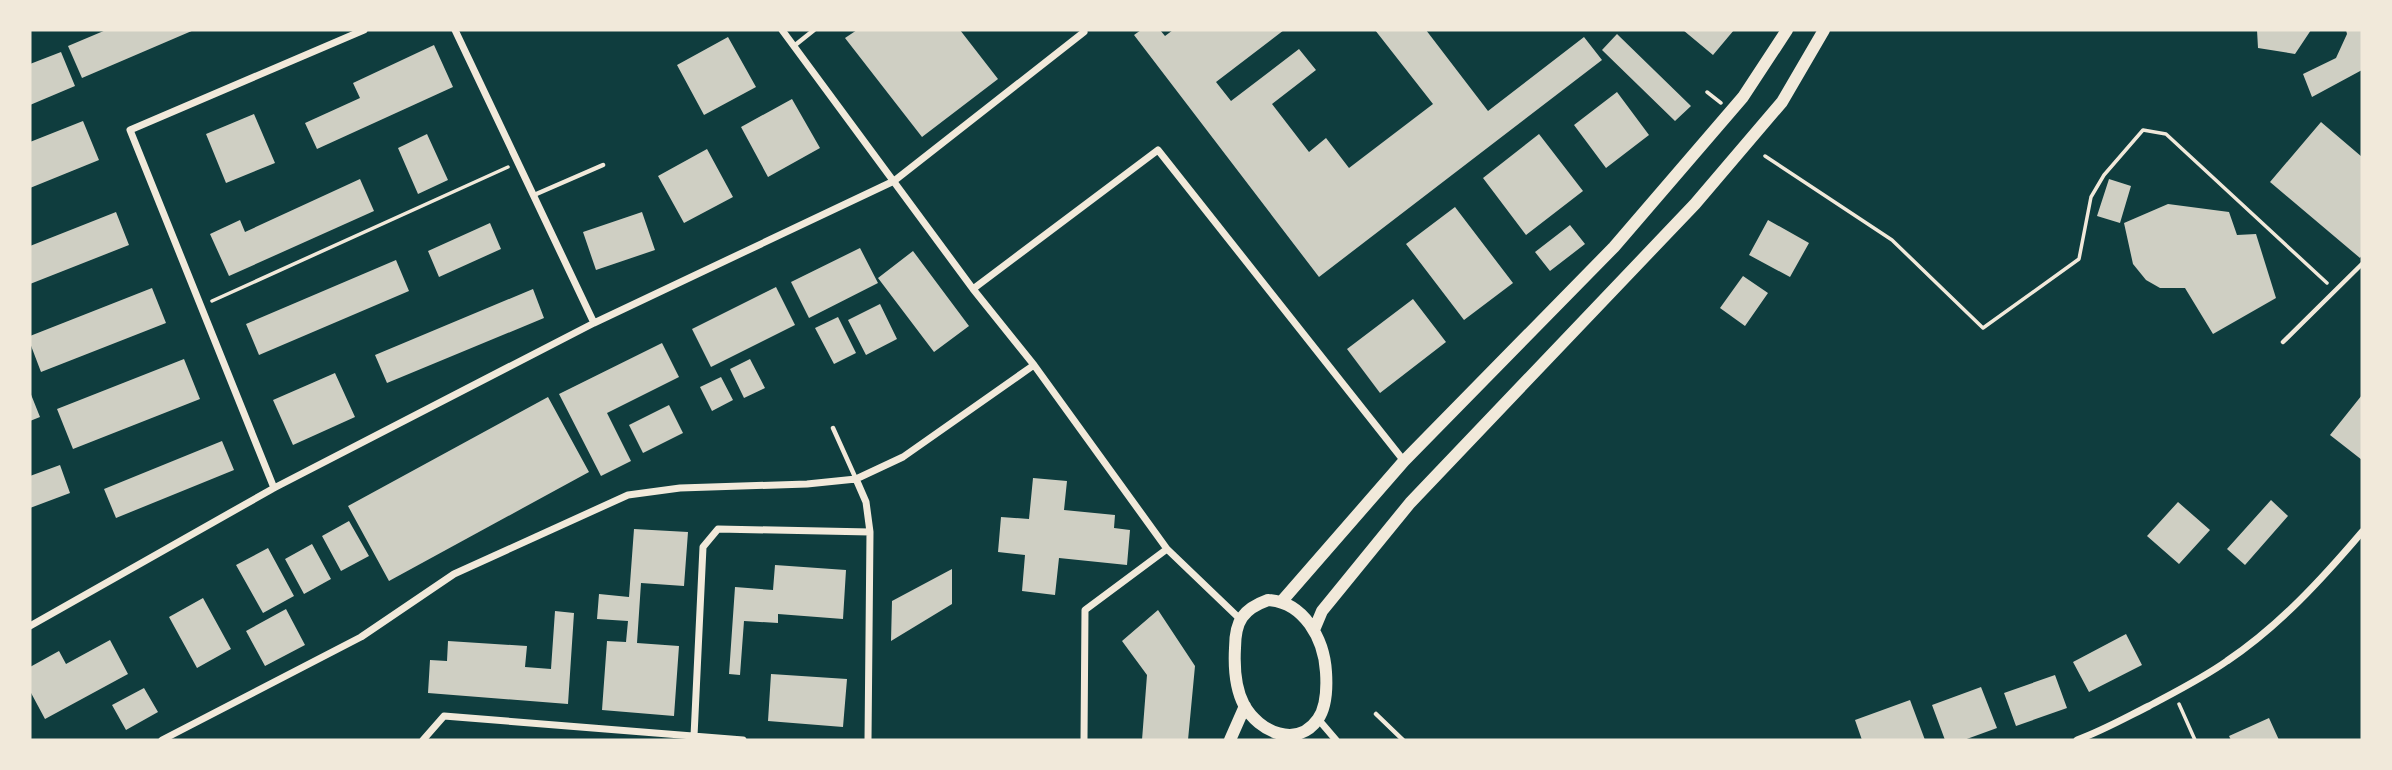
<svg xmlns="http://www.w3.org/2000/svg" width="2392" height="770" viewBox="0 0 2392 770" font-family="'PT Sans',sans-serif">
<rect width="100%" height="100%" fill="#0f3d3e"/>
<path fill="#cfcfc3" d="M106 30H194L82 78 68 46Z
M857 30H960L998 79 922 137 845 38Z
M1141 30H1160L1165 36 1173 30H1284L1216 82 1231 101 1299 49 1316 70 1272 104 1309 152 1326 138 1349 168 1433 104 1375 30H1426L1488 111 1584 37 1602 60 1319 277 1134 35Z
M1683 30H1734L1713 55Z
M2257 30H2311L2295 54 2258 48Z
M2346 30H2362V70L2312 97 2303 74 2336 58 2347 34Z
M1617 34 1691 106 1675 121 1602 50Z
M728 37 756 87 704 115 677 65Z
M434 45 453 87 317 149 305 123 360 98 353 83Z
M61 52 75 86 30 105V64Z
M1617 92 1649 135 1606 168 1574 125Z
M792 99 820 148 768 177 741 127Z
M254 114 275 163 226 183 206 134Z
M83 121 99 160 30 188V142Z
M2321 122 2362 157V255L2360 258 2270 182Z
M427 134 448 180 418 194 398 148Z
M1539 134 1583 191 1526 235 1483 178Z
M707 149 733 197 684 223 658 176Z
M360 179 374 211 229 276 210 234 240 220 245 232Z
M2109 179 2131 186 2120 223 2097 216Z
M2168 204 2229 212 2237 235 2256 234 2276 298 2213 334 2185 288H2160L2146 280 2133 264 2124 223Z
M1455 207 1513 283 1464 320 1406 244Z
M116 212 129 245 30 284V246Z
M642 212 655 250 596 270 583 232Z
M1768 220 1809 243 1790 277 1749 255Z
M490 223 501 249 439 277 428 251Z
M1570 225 1585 244 1550 271 1535 252Z
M860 248 878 283 809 318 791 282Z
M913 251 969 326 934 352 878 278Z
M396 260 409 291 259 355 246 324Z
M1743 276 1768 293 1745 326 1720 308Z
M776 287 795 325 711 367 692 329Z
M152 288 166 323 41 372 30 343V336Z
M533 289 544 318 387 383 375 355Z
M1413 299 1446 342 1380 393 1347 349Z
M880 304 897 339 866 355 848 320Z
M838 317 856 353 834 364 815 328Z
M662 343 679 377 607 413 631 461 601 476 559 394Z
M184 359 200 399 73 449 57 409Z
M750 359 765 388 744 398 730 369Z
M335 373 355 417 293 445 273 400Z
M721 377 733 400 712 411 700 387Z
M30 392 40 417 30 421Z
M2362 395V460L2330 435Z
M548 397 589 472 389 581 348 506Z
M669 405 683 433 643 453 629 425Z
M222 441 234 470 116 518 104 489Z
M60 465 70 493 30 508V476Z
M1033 478 1067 481 1064 510 1115 515 1114 528 1130 530 1127 565 1059 558 1055 595 1022 591 1025 555 998 552 1001 517 1029 519Z
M2271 500 2288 516 2245 565 2227 549Z
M2178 502 2210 530 2179 564 2147 536Z
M349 521 369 556 341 571 322 536Z
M634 529 688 532 684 586 641 583 637 643 679 646 674 716 602 710 607 641 626 642 628 621 597 619 599 594 629 597Z
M312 544 331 579 304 594 285 559Z
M268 548 294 596 263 613 236 565Z
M775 565 846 570 843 619 778 614V623L744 621 740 675 729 674 735 587 773 590Z
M952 569V604L891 641 892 601Z
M203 598 231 649 197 668 169 617Z
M286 609 305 645 265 666 246 631Z
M1158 610 1195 666 1188 740H1142L1147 675 1122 641Z
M555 611 574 613 568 704 428 693 430 660 447 661 448 641 527 646 525 667 551 669Z
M2126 634 2142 665 2089 692 2073 662Z
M110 640 128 674 45 719 30 691V667L59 651 66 664Z
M771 674 847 679 843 727 768 721Z
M2055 675 2067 708 2016 726 2004 693Z
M1981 687 1997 728 1964 740H1945L1932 705Z
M144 688 158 712 126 730 112 705Z
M1910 700 1925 740H1862L1855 720Z
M2269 718 2279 740H2231L2229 736Z"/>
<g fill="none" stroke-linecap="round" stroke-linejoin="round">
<path stroke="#f1e9da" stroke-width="3.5" d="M1707 92 1721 103
M1765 156 1892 240 1983 328 2079 259 2091 197 2104 175 2143 130 2166 134 2327 283
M212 301 508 167
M2179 704 2195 740"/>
<path stroke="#f1e9da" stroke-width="4.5" d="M794 46 814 30
M534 195 603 165
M2283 342 2362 264
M833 428 856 479
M1376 714 1403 740"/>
<path stroke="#f1e9da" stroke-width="7" d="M455 30 594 323
M782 30 973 289 1034 365 1167 549 1240 619
M973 289 1158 150 1404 461
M856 479 866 502 870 532 868 740
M274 488 130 130 364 30
M30 626 274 488 594 323 894 181 1084 32
M1318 719 1336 740
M694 736 703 547 718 529 870 532
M162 740 361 637 454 574 628 495 680 488 807 484 856 479 903 457 1034 365
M423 740 444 716 743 740
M1084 740 1085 610 1167 549
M2077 740C2102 731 2125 718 2149 706 2175 692 2203 678 2227 661 2279 626 2322 579 2362 532"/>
<path stroke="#f1e9da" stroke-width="12" d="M1268 600C1304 602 1324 639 1326 672 1327 687 1327 706 1318 719 1297 749 1259 732 1244 705 1235 688 1234 666 1235 648 1235 621 1243 609 1268 600Z
M1282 601 1404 461 1614 247 1743 97 1787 30
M1314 630 1322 611 1410 503 1695 204 1782 102 1824 30
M1230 740 1245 706"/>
</g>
<rect width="2392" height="770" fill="none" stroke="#f1e9da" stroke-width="63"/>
</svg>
